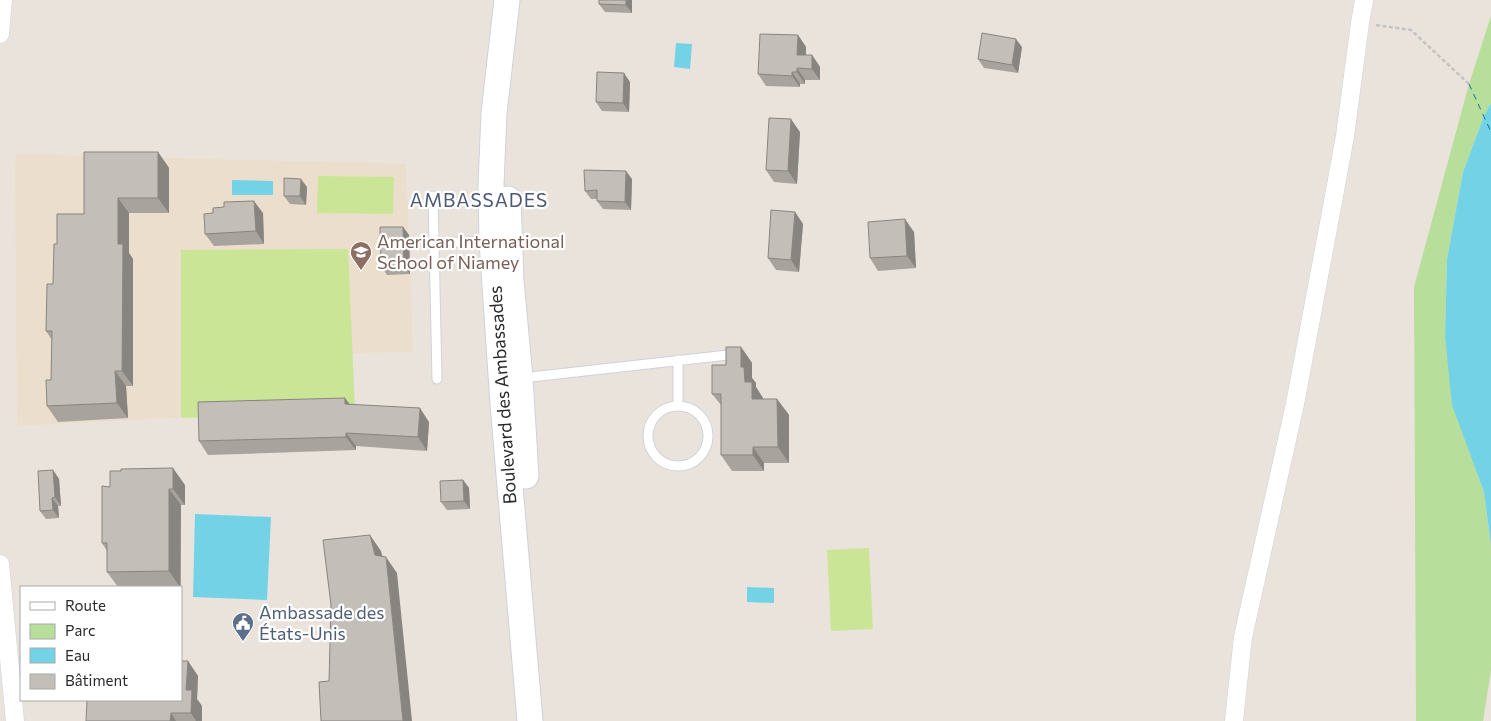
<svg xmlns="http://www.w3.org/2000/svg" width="1491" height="721" viewBox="0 0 1491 721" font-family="Commissioner,sans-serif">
<rect width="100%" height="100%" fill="#eae3dc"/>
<path fill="#ebdecc" d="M16 154 406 164 413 352 352 353 355 411 207 416 17 426 15 168Z"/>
<path fill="#b8de9b" d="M1491 16V103L1484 116 1463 172 1447 259 1445 337 1453 405 1484 492 1491 546V670L1483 721H1416L1414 287 1469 84Z"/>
<path fill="#cbe597" d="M318 176 394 177 393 214 317 213Z
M348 249 355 411 181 418V250Z
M869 548 873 629 831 631 827 550Z"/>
<path fill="#74d2e7" d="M676 43 692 44 690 69 674 67Z
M1491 103V546L1484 492 1452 405 1445 337 1447 259 1463 172 1484 116Z
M232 180 273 181V195H232Z
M195 514 271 517 267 600 193 597Z
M747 587 774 588V603L747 602Z"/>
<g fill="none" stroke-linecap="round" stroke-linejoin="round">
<path stroke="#157191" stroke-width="1" stroke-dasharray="6 5" stroke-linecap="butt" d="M1469 84 1491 132"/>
<g stroke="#ced2dd" stroke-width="11">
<path id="service" d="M433 196 437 379
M434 243 491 241
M678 360V405
M522 378 737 354
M648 436a30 30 0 1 1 60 0a30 30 0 1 1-60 0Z"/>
</g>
<g stroke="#ced2dd" stroke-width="19">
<path id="minor" d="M0 34 3 0
M0 564 15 721
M1234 721 1243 637 1295 404 1332 207 1345 136 1360 23 1364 0"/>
</g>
<g stroke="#ced2dd" stroke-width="27">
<path id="secondary" d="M507 0 494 113 491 185 492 241 503 404 530 721
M508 199 511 281 520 378 526 476"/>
</g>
<path stroke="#c3c3c3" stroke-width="2.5" stroke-dasharray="4 2.5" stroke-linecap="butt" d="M1376 25 1411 30 1469 84"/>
<use href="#service" stroke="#fff" stroke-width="9"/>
<use href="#minor" stroke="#fff" stroke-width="18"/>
<use href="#secondary" stroke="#fff" stroke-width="25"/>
</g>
<path fill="#a8a39d" d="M599 0H632V13L605 12 599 4Z
M798 35 806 47V55H812L820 67V80H805V84H800V87L766 86 758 74Z
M1022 47 1018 73 984 68 978 59Z
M630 82 629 112 602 111 596 102Z
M800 132 797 184 774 182 766 170Z
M158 152 169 168V213H129V253L133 259V386H126L128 418 58 422 47 406 51 380 52 340 46 331 53 284 57 244 84 214Z
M632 179 631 210 603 209 597 201V199H591L585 191Z
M307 187 306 205 290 204 284 196Z
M795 212 803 224 799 272 776 270 768 258Z
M263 213 264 244 214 246 205 234Z
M403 227 409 235 410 274 387 275 381 266Z
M914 232 916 268 878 271 870 258Z
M741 347 752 363V378L756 383V387L763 398V399H777L789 415V463H764V471H732L721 455V405L712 394 726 365Z
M350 404 429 422 427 451 356 446V450L208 455 199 441Z
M53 470 59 479 61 506H58L59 518 46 519 40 511Z
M463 480 469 488 470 509 447 510 441 502Z
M185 485V505H181V587H118L107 572V551L102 543 110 487Z
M188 661 198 676 197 699 202 706V721H86Z"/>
<path fill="#888580" d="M626 0H632V13L626 5Z
M798 35 806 47V66L797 55Z
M1016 39 1022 47 1018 73 1012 65Z
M812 55 820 67V80L812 69Z
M797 68 805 80V84L797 72Z
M792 72 800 84V87L792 76Z
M624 73 630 82 629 112 623 103Z
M791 119 800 132 797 184 788 171Z
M158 152 169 168V213L158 198Z
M626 171 632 179 631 210 625 202Z
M301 179 307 187 306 205 300 196Z
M118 198 129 213V253L133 259V386L122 371 118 244Z
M254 201 263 213 264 244 256 231Z
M795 212 803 224 799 272 791 260Z
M905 219 914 232 916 268 907 256Z
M403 227 409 235 410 274 404 266Z
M741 347 752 363V378L756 383V387L763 398 764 415 752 399 745 382 741 367Z
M115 371 126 386 128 418 117 403Z
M345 398 355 411 345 404Z
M777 399 789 415V463L778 447Z
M420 408 429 422 427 451 418 437Z
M346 433 356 446V450L346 437Z
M753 447 764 463V471L753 455Z
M173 468 185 485V505L173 489Z
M53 470 59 479 61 506 55 497Z
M463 480 469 488 470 509 464 501Z
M169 489 181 505 180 587 169 571Z
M52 498 58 506 59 518 53 510Z
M370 535 381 551 386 571 375 555Z
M386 557 397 573 412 721H403Z
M188 661 198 676 197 699 202 706V721H196L191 713 186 690Z
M171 713 176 721H170Z"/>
<path fill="#c3beb7" stroke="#888580" d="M599 0H626V5L599 4Z
M982 33 1016 39 1012 65 978 59Z
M760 34 798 35 797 55H812V69L797 68V72H792V76L758 74Z
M597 72 624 73 623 103 596 102Z
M769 118 791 119 788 171 766 170Z
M84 152H158V198H118V244H123L122 371H115L117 403 47 406 46 380H51L52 331H46L47 284H53L54 244H57V214H84Z
M584 170 626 171 625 202 597 201V190L585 191Z
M284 178 301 179 300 196H284Z
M254 201 256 231 205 234 204 214 213 213V208L224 207V202Z
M771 210 795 212 791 260 768 258Z
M905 219 907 256 870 258 868 222Z
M380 227H403L404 266H381Z
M726 347H741V367H744L745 382H752V399H777L778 447H753V455H721V394H712V365H726Z
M345 398V404L420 408 418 437 346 433V437L199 441 198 402Z
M173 468V489H169V571L107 572V543H102V486L110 487V471H121V469Z
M53 470 55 497 52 498 53 510 40 511 38 471Z
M463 480 464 501 441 502 440 481Z
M370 535 375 555 386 557 403 721H321L319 682 329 681 331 605 323 540Z
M181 661H188L186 690H192L191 713H171L170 721H86L87 700H181Z"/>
<defs>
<g id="school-pin" transform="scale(1.125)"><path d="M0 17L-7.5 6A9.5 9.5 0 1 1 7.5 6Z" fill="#8d6e63" stroke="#fff"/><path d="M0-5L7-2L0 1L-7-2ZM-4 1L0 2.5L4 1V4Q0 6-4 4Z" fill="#fff"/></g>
<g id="civic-pin" transform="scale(1.125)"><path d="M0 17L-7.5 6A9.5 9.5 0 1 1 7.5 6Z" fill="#5c6f8a" stroke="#fff"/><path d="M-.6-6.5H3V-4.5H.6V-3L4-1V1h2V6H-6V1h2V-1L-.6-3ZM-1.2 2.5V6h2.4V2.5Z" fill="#fff"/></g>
</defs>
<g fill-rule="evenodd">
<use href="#school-pin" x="361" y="252"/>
<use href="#civic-pin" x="243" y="623"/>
</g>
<g text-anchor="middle" stroke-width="4.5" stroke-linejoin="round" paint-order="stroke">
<g font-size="18" fill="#785e54" stroke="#fff" text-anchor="start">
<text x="377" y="248">American International<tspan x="377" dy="21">School of Niamey</tspan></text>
</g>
<g font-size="18" fill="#292929" stroke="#fff">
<text transform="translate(503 395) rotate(-94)" y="6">Boulevard des Ambassades</text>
</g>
<g font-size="18" fill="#4e5e75" stroke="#fff" text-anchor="start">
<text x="259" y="619">Ambassade des<tspan x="259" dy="21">États-Unis</tspan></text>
</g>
<g font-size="19" letter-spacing="1" fill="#4c5877" stroke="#fff">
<text x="479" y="207">AMBASSADES</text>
</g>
</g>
<rect x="20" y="586" width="162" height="115" fill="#ffffff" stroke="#a9a9a9"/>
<rect x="30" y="602" width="25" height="8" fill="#ffffff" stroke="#a9a9a9"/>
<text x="65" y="611" font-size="15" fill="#292929">Route</text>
<rect x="30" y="624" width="25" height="15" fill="#b8de9b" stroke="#a9a9a9"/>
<text x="65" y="636" font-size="15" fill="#292929">Parc</text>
<rect x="30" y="648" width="25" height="15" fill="#74d2e7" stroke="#a9a9a9"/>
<text x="65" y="661" font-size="15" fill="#292929">Eau</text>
<rect x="30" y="674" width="25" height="15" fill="#c3beb7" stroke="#a9a9a9"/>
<text x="65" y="686" font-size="15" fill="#292929">Bâtiment</text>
</svg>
